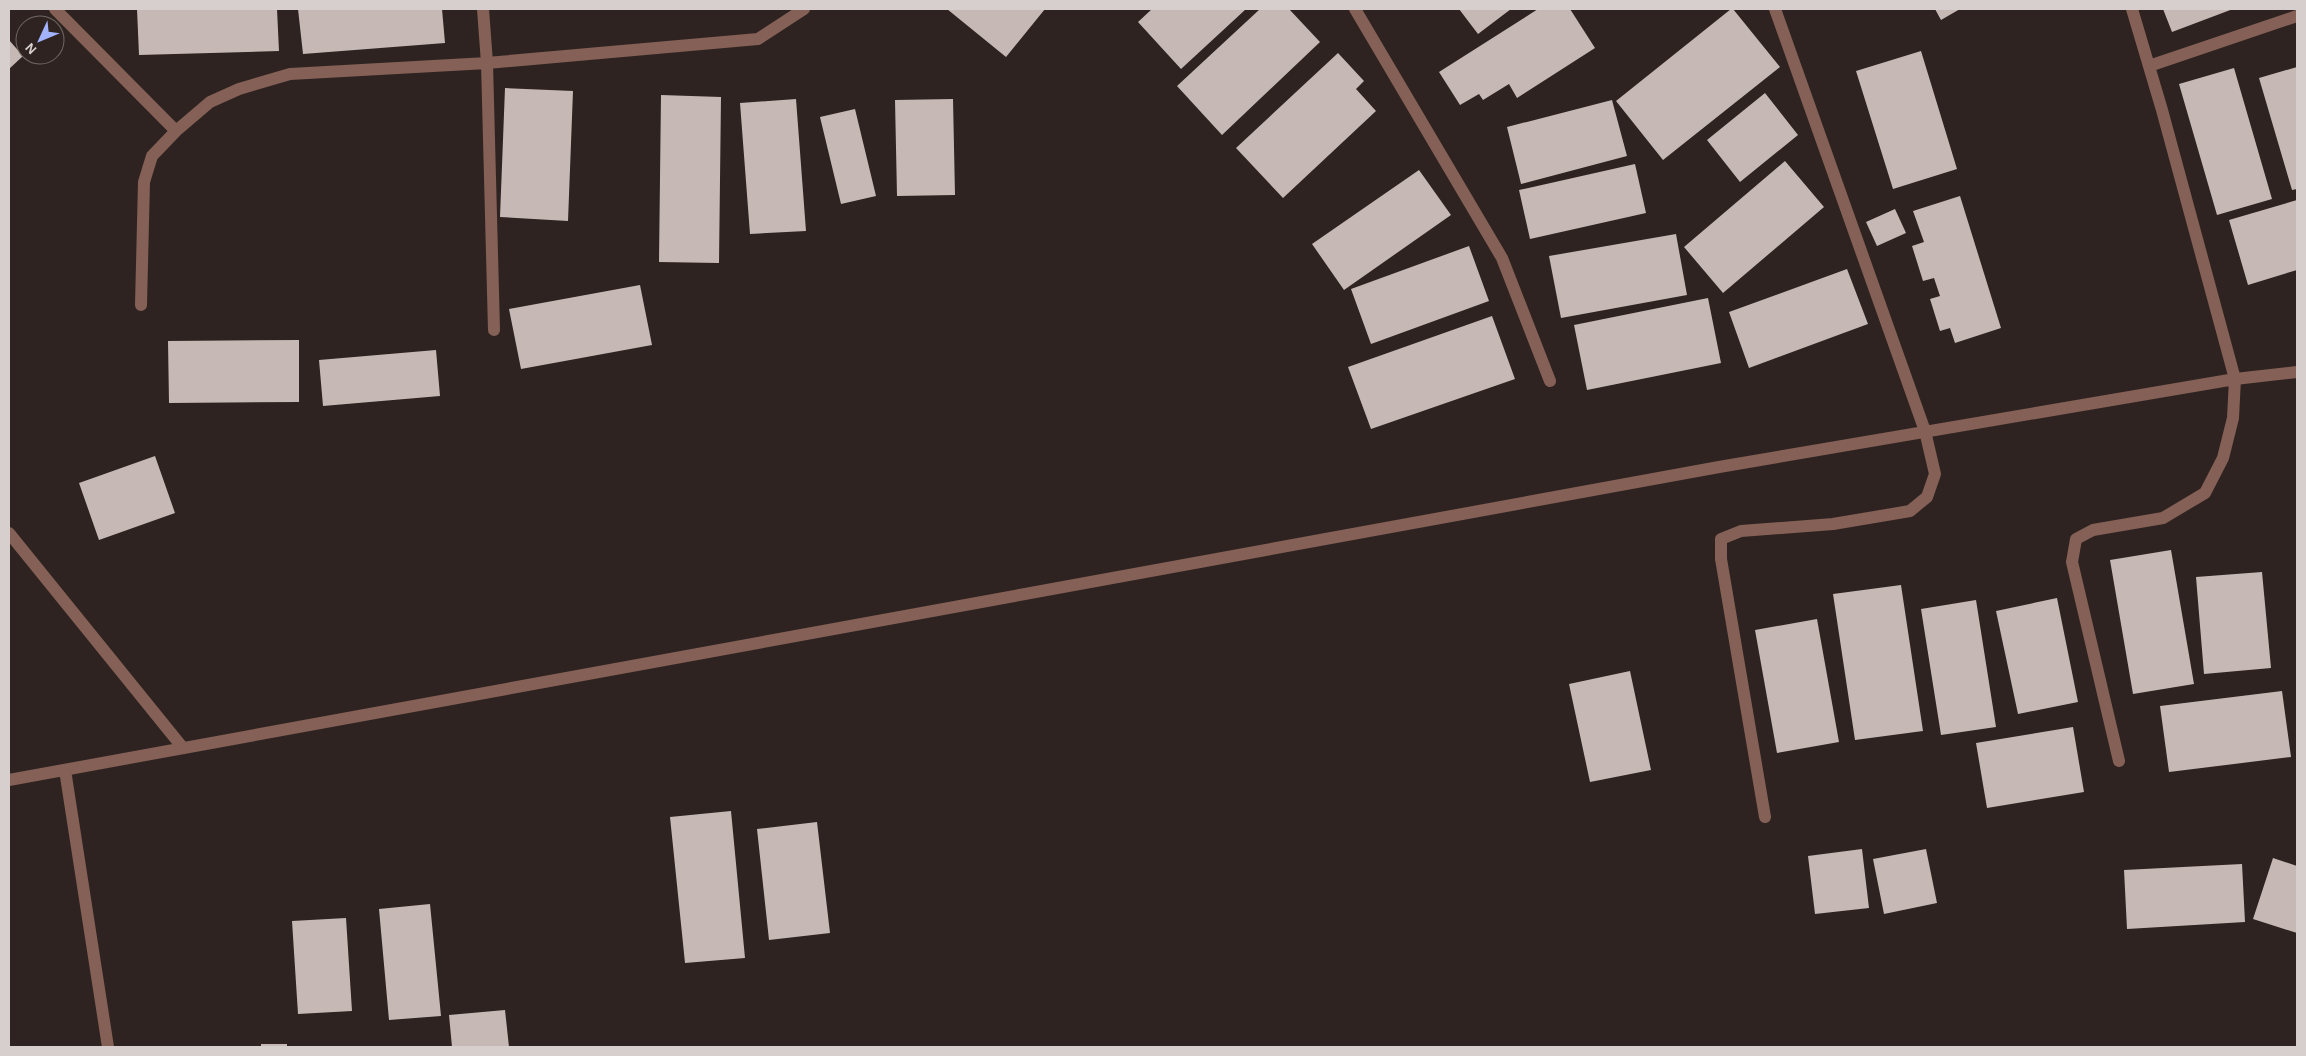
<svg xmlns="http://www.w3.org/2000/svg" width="2306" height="1056" viewBox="0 0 2306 1056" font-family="'Alegreya Sans',sans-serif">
<rect width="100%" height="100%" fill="#2e2320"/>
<path fill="#c6b9b5" d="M137 9H277L279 51 139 55Z
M298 9H442L445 43 303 54Z
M947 9H1045L1006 57Z
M1152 9H1246L1181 69 1138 22Z
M1260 9H1289L1320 42 1222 135 1177 86Z
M1459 9H1511L1478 34Z
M1538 9H1570L1595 48 1517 98 1509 84 1483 100 1479 94 1460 105 1439 72Z
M1731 9H1733L1780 67 1663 160 1616 101Z
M1935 9H1960L1941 20Z
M2163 9H2233L2172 32Z
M9 40 23 56 9 69Z
M1921 51 1957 169 1893 189 1856 71Z
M1338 53 1364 81 1356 89 1376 111 1283 198 1236 148Z
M2297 67V189L2292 190 2259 78Z
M2234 68 2272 199 2217 215 2179 84Z
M505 88 573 91 568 221 500 217Z
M1765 93 1798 135 1740 182 1707 140Z
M661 95 721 97 719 263 659 262Z
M796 99 806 231 750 234 740 103Z
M953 99 955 195 897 196 895 100Z
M1612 100 1627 156 1521 184 1507 127Z
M855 109 876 196 841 204 820 117Z
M1785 161 1824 207 1723 293 1684 247Z
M1635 164 1646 213 1530 239 1519 190Z
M1419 170 1451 215 1344 290 1312 244Z
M1960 196 2001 328 1955 343 1950 328 1940 331 1930 299 1940 296 1934 278 1923 281 1912 246 1924 242 1913 211Z
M2297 200V270L2248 285 2229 220Z
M1895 209 1906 233 1877 246 1866 222Z
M1676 234 1687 295 1561 318 1549 256Z
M1469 246 1489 301 1371 344 1351 289Z
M1847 269 1868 324 1749 368 1729 312Z
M640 285 652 345 521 369 509 309Z
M1708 298 1721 363 1587 390 1574 325Z
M1492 316 1515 379 1371 429 1348 367Z
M299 340V402L169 403 168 341Z
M436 350 440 396 323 406 319 360Z
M155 456 175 513 99 540 79 483Z
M2171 550 2194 684 2133 694 2110 560Z
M2262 572 2271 668 2204 674 2196 577Z
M1901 585 1923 731 1855 740 1833 594Z
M2057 598 2078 702 2018 714 1996 611Z
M1976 600 1996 727 1941 735 1921 609Z
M1817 619 1839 742 1777 753 1755 630Z
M1630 671 1651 770 1590 782 1569 684Z
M2282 691 2291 757 2169 772 2160 706Z
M2073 727 2084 792 1987 808 1976 743Z
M731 811 745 958 685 963 670 817Z
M817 822 830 933 769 940 757 829Z
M1862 849 1869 908 1815 914 1808 856Z
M1926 849 1937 903 1884 914 1873 859Z
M2273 858 2297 866V933L2253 919Z
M2242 864 2245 922 2127 929 2124 870Z
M430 904 441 1016 389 1020 379 909Z
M346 918 352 1011 298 1014 292 921Z
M505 1010 509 1047H452L449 1015Z
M261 1044H287V1047H261Z"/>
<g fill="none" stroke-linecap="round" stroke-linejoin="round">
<path stroke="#846056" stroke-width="12" d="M55 9 176 131
M483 9 487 63 494 330
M1355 9 1502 258 1550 381
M2149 66 2297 16
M141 305 144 182 152 156 176 131 210 102 239 89 290 74 487 63 758 39 804 9
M9 533 183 748
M2119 761 2072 562 2076 539 2093 530 2163 518 2205 493 2223 458 2233 418 2235 379 2162 110 2132 9
M65 770 108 1047
M9 780 1719 467 2235 379 2297 372
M1765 817 1721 559V539L1741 531 1833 524 1910 511 1927 497 1935 474 1925 431 1775 9"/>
</g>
<rect width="2306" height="1056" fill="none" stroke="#d6cfcd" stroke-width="20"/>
<g transform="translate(40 40) rotate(226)"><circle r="24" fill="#2e2320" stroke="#716865"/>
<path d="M0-4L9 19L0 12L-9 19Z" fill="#a2b2fd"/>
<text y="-8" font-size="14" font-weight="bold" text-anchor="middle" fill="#d6cfcd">N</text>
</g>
</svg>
